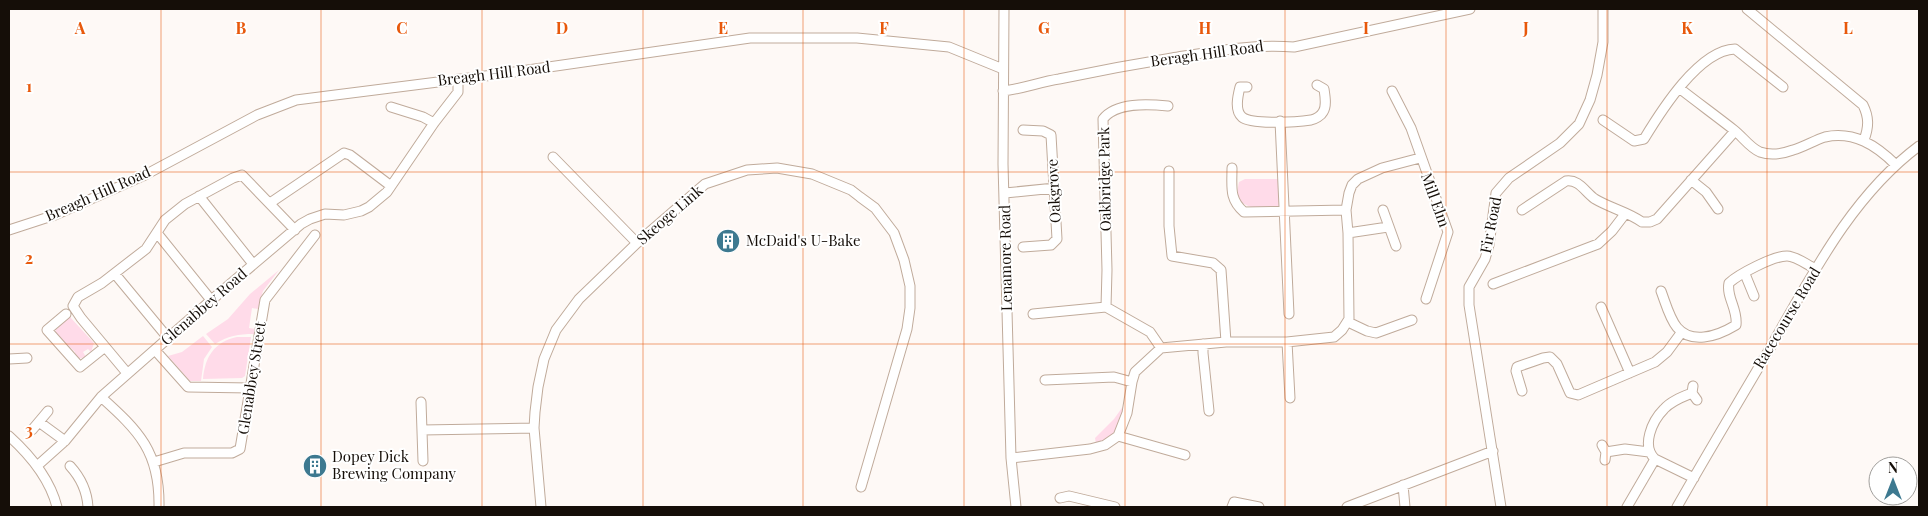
<svg xmlns="http://www.w3.org/2000/svg" width="1928" height="516" viewBox="0 0 1928 516" font-family="'Playfair Display',serif">
<rect width="100%" height="100%" fill="#fef9f6"/>
<path fill="#ffdbe9" d="M1245 179H1279L1280 202 1279 206C1274 208 1269 208 1263 208 1245 208 1234 202 1239 182Z
M279 270 263 291 258 309 252 308 249 328 255 329 254 334C238 334 228 336 215 344L206 334 228 319 250 294Z
M70 317 94 343 91 352 88 349 83 352 86 357 77 359 75 356V352L55 333 57 326Z
M203 336 212 347 204 359 201 381H190L168 356 182 352Z
M237 337H251L245 376 242 378 203 379C205 357 214 342 237 337Z
M1124 405 1125 407C1118 426 1117 437 1096 444L1095 438 1114 419Z"/>
<g fill="none" stroke-linecap="round" stroke-linejoin="round">
<g stroke="#c0ab9b" stroke-width="11">
<path id="minor" d="M1004 9 1003 164 1011 458 1016 507
M1747 9 1863 105C1869 117 1869 127 1864 140
M1247 87H1240C1238 95 1234 110 1242 117 1251 125 1298 122 1311 120 1315 119 1321 116 1323 112 1327 106 1325 96 1324 89L1317 85
M1679 88C1697 102 1716 116 1734 130 1742 136 1750 148 1760 152 1771 156 1782 154 1793 150 1804 147 1815 140 1825 137 1854 131 1876 145 1896 165
M1003 91C1022 89 1040 82 1059 79 1097 71 1135 64 1172 58 1215 51 1251 44 1294 47L1470 9
M1392 91 1411 128 1448 232 1426 299
M391 107 423 117 434 123
M1603 120 1634 141 1644 139C1661 111 1699 50 1735 49L1783 87
M1280 121 1289 314
M1023 130 1043 131 1051 135 1057 239 1051 245 1023 247
M553 157 637 243
M1232 168C1232 187 1229 199 1244 212L1346 210
M1169 171V226L1172 256 1213 263 1221 270 1226 342
M1691 180 1706 192 1718 209
M1005 193 1055 188
M199 196 253 264
M270 203 344 153 350 155 391 186
M1383 210 1396 246
M1522 210 1566 181C1579 179 1585 192 1595 199 1610 208 1628 212 1642 222H1650L1657 219 1735 131
M9 230 55 215 145 175 257 115 296 100 493 75 750 38H857L949 47 1003 69
M157 233 211 300
M1348 233 1388 227
M115 274 168 338
M1745 274 1754 296
M1493 284 1598 244 1612 231 1625 214
M1661 291C1670 315 1674 340 1704 337 1716 336 1726 331 1736 325 1738 309 1726 297 1729 283 1739 274 1773 256 1787 256 1796 256 1807 265 1816 269
M1601 307 1630 373
M66 314 47 330 80 367 105 347
M1033 314 1106 307
M1348 322 1367 331 1376 333 1412 320
M1287 342 1290 398
M1203 344V353L1209 411
M1161 348 1150 332 1106 307 1107 270 1103 119C1116 102 1148 104 1168 106
M155 350 188 387 250 388
M9 359 27 358
M127 373 81 318 73 306 78 297 102 283 146 249 165 220 185 204 233 178 242 175 295 230
M1045 380 1114 377 1132 382
M1693 386 1692 393 1697 400
M1522 391 1516 371 1517 367 1543 358 1550 357 1557 364 1570 393 1578 395 1655 362 1667 352 1681 333
M1692 393C1682 397 1671 401 1664 409 1652 421 1641 446 1655 459L1694 478
M101 397C139 431 160 452 159 507
M421 402 423 461
M39 422 65 441
M32 430 48 411
M422 430 534 428
M9 436C30 455 50 479 57 507
M1118 436 1185 455
M1602 445 1606 452 1605 460
M1606 452 1625 449 1649 452
M1011 458 1090 449 1105 445 1118 436 1127 413 1132 382 1135 372 1161 348 1226 342H1287L1334 337 1342 330 1349 319 1348 233 1346 210 1349 193 1352 185 1358 179 1382 168 1420 158
M154 462 184 453H232L240 449 265 300 315 235
M37 466 65 441 101 397 215 297 301 224 310 219 325 214 344 215 361 211 369 207 387 192 434 123 458 92V79
M70 466C81 478 87 491 88 507
M1403 485 1405 507
M1060 498 1069 496 1115 507
M541 507 534 428 535 412 538 387 544 359 556 330 579 299 637 243 705 184 747 170 777 168 812 174 851 190 860 197 875 208 894 233 904 260 910 286V308L907 329 861 487
M1232 507 1234 502 1259 507
M1347 507 1493 451
M1501 507 1469 305V287L1485 259 1489 245 1496 193 1509 178 1560 143 1579 124 1590 100 1597 75 1603 42V9
M1627 507 1655 459
M1677 507C1708 452 1741 398 1773 343 1813 273 1853 195 1919 146"/>
</g>
<use href="#minor" stroke="#fff" stroke-width="9"/>
</g>
<path fill="none" stroke="#e8590c" stroke-width="1" stroke-opacity="0.55" d="M161 9V507M321 9V507M482 9V507M643 9V507M803 9V507M964 9V507M1125 9V507M1285 9V507M1446 9V507M1607 9V507M1767 9V507M9 172H1919M9 344H1919"/>
<defs>
<g id="building-disc" transform="scale(1.25)"><circle r="9.5" fill="#3d7990" stroke="#fff"/><path d="M-4-6H4V6H1V3H-1V6H-4ZM-2.5-4.3h1.7v1.8h-1.7ZM.8-4.3h1.7v1.8H.8ZM-2.5-1h1.7V.8h-1.7ZM.8-1h1.7V.8H.8Z" fill="#fff"/></g>
</defs>
<g fill-rule="evenodd">
<use href="#building-disc" x="728" y="241"/>
<use href="#building-disc" x="315" y="466"/>
</g>
<g text-anchor="middle" stroke-width="4" stroke-linejoin="round" paint-order="stroke">
<g font-size="15" fill="#150e08" stroke="#fff">
<text transform="translate(1207 54) rotate(-8)" y="5">Beragh Hill Road</text>
<text transform="translate(494 74) rotate(-7)" y="5">Breagh Hill Road</text>
<text transform="translate(1105 179) rotate(-91)" y="5">Oakbridge Park</text>
<text transform="translate(1054 191) rotate(-93)" y="5">Oakgrove</text>
<text transform="translate(98 194) rotate(-24)" y="5">Breagh Hill Road</text>
<text transform="translate(1435 200) rotate(70)" y="5">Mill Elm</text>
<text transform="translate(670 215) rotate(-41)" y="5">Skeoge Link</text>
<text transform="translate(1491 225) rotate(-79)" y="5">Fir Road</text>
<text transform="translate(1006 258) rotate(-91)" y="5">Lenamore Road</text>
<text transform="translate(204 307) rotate(-41)" y="5">Glenabbey Road</text>
<text transform="translate(1787 318) rotate(-59)" y="5">Racecourse Road</text>
<text transform="translate(252 378) rotate(-81)" y="5">Glenabbey Street</text>
</g>
<g font-size="15" fill="#150e08" stroke="#fff" text-anchor="start">
<text x="746" y="246">McDaid's U-Bake</text>
<text x="332" y="462">Dopey Dick<tspan x="332" dy="17">Brewing Company</tspan></text>
</g>
</g>
<g font-size="16" text-anchor="middle" font-weight="bold" fill="#e8590c" stroke="#fff" stroke-width="4" stroke-linejoin="round" paint-order="stroke">
<text x="80" y="34">A</text>
<text x="241" y="34">B</text>
<text x="402" y="34">C</text>
<text x="562" y="34">D</text>
<text x="723" y="34">E</text>
<text x="884" y="34">F</text>
<text x="1044" y="34">G</text>
<text x="1205" y="34">H</text>
<text x="1366" y="34">I</text>
<text x="1526" y="34">J</text>
<text x="1687" y="34">K</text>
<text x="1848" y="34">L</text>
<text x="29" y="92">1</text>
<text x="29" y="264">2</text>
<text x="29" y="436">3</text>
</g>
<rect width="1928" height="516" fill="none" stroke="#150e08" stroke-width="20"/>
<g transform="translate(1893 481)"><circle r="24" fill="#ffffff" stroke="#a19f9c"/>
<path d="M0-4L9 19L0 12L-9 19Z" fill="#3d7990"/>
<text y="-8" font-size="14" font-weight="bold" text-anchor="middle" fill="#150e08">N</text>
</g>
</svg>
